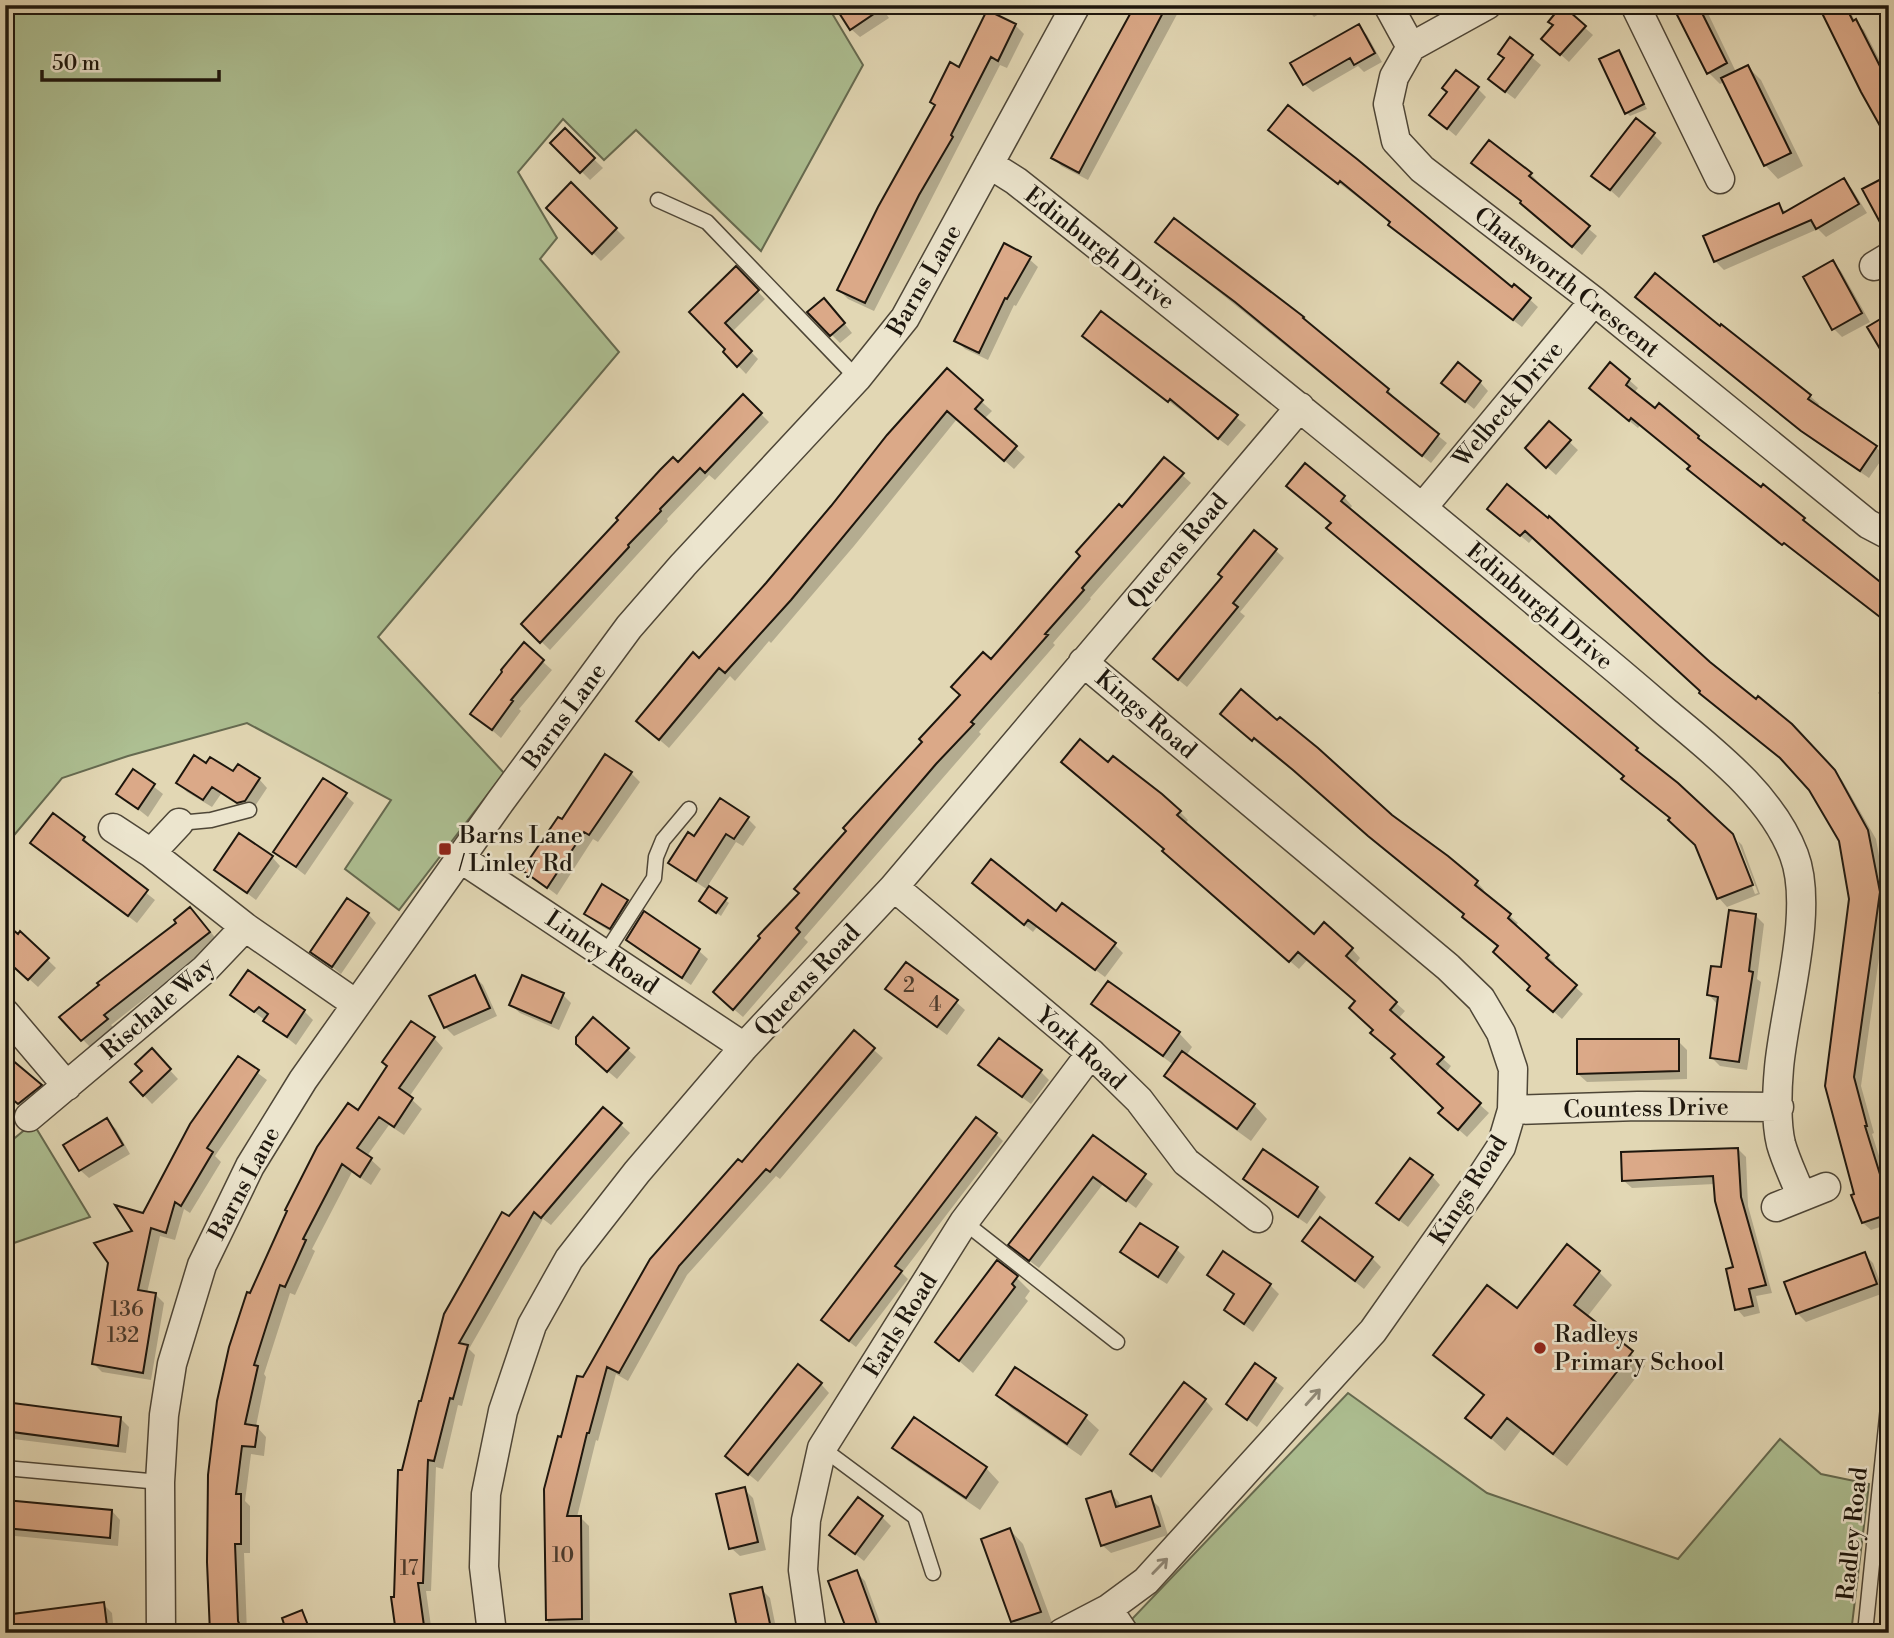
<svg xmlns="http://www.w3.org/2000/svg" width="1894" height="1638" viewBox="0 0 1894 1638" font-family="'Libre Bodoni',serif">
<rect width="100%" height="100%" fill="#e2d7b4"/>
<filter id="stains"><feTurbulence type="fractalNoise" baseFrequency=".00286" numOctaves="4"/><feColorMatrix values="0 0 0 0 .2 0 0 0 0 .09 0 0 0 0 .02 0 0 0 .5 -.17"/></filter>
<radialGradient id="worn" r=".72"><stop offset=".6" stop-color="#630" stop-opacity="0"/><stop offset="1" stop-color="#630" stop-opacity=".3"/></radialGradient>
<path fill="#adbf92" stroke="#656a50" stroke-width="2" d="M5 5H827L863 65 761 251 636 130 604 160 563 119 518 172 557 238 540 259 619 352 378 637 504 773 399 910 345 869 391 800 247 723 128 756 62 778 5 846Z
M33 1123 90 1217 5 1246V1146Z
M1348 1393 1487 1493 1678 1559 1780 1439 1821 1474 1869 1484 1851 1633H1141L1132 1619Z"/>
<path fill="#0003" d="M880 5 889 18 860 37 851 29Z
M1137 5H1182L1088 180 1061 166 1053 157Z
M1303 5H1334L1314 17Z
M1442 5H1457L1447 11Z
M1672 5H1704L1736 72 1748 67 1761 80 1803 166 1778 179 1765 165 1724 82 1720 84 1709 73Z
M1819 5H1847L1856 23 1864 30 1889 78V138Z
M1015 25 1024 34 1007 68 1000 65 874 311 848 299 839 290 936 106 932 102 960 70Z
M1358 26 1367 35 1382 62 1364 72 1358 66 1313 92 1304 84Z
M1584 27 1593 35 1569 62 1552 47Z
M1511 40 1541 65 1515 99 1499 87Z
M1618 52 1647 109 1630 116 1627 113Z
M1478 89 1486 97 1456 136 1431 115Z
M565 131 603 168 590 180 553 143Z
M1653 134 1662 143 1619 198 1593 175Z
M1279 138 1512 289 1515 286 1538 307 1522 327 1399 233 1392 223Z
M1482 171 1531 174 1539 183 1537 185 1597 236 1582 255 1531 212 1523 202Z
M1844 180 1852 189 1867 213 1826 237 1818 229 1724 270 1715 261 1778 205 1787 213Z
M571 184 625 238 601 261 548 208Z
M1157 242 1388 390 1396 399 1395 401 1447 443 1431 463Z
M1029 259 1038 267 1016 306 1014 305 988 360 965 349 956 340Z
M1833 262 1841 271 1870 322 1842 337 1834 329Z
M736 269 765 299 732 332 758 359 746 374 725 352 727 349 692 312Z
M1646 305 1720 328 1810 396 1819 404 1817 407 1876 447 1884 456 1869 478 1812 439Z
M832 308 852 333 840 343 809 312Z
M1101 313 1246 425 1228 446 1093 344Z
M947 371 992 411 984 419 1025 457 1014 469 957 419 854 546 771 643 769 641 735 681 730 676 669 748 648 730 699 660 833 507Z
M1629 380 1638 388 1634 393 1655 411 1698 437 1803 519 1889 591V624L1698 478 1691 467 1640 425 1638 428 1600 397Z
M1480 382 1488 391 1474 409 1452 391Z
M743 396 769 422 715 480 709 475 667 519 668 521 550 650 523 624Z
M1549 423 1578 450 1556 475 1536 457Z
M1164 459 1191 483 1090 598 1091 599 1053 643 1055 645 979 732 981 734 804 938 808 942 743 1017 724 1001 801 893 991 661Z
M1507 487 1708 663 1800 735 1842 780 1876 839 1887 901 1861 1086 1874 1133 1872 1134 1889 1187V1224L1871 1230 1863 1223 1826 1086 1851 899 1840 840 1810 789 1787 764 1702 691 1534 537 1529 543 1497 516Z
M1297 494 1344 497 1352 506 1349 510 1636 750 1732 835 1755 894 1758 893 1738 841 1742 845 1760 894 1727 907 1719 898 1697 845 1671 819 1626 776Z
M1275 550 1284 558 1240 612 1245 616 1187 687 1164 668Z
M524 645 552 670 519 709 521 711 501 738 473 714Z
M1889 679V703L1878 693Z
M1230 721 1391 816 1477 882 1484 890 1482 893 1510 916 1518 923 1515 926 1555 963 1552 966 1583 994 1562 1019 1537 997 1532 987 1499 947 1465 915 1321 793Z
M1108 764 1180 812 1188 820 1185 824 1314 936 1352 949 1360 958 1354 966 1405 1011 1398 1019 1451 1066 1445 1074 1489 1113 1467 1137 1449 1121 1445 1108 1375 1030 1357 1002 1308 959 1299 969 1173 859Z
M207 765 259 779 267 788 253 809 247 811 221 794 212 807 187 792 178 783Z
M134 771 163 794 148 817 119 794Z
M631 773 640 782 598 842 593 839 557 895 524 870 562 822Z
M345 795 354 803 305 875 275 852Z
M747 818 756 827 743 846 736 842 707 887 729 903 721 916 705 905 708 890 679 871 670 863 695 838Z
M84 838 92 847 91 849 155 900 137 923 32 843Z
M272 857 280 866 256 900 216 870Z
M603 887 627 902 636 910 619 937 595 922 587 913Z
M983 891 1056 914 1114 944 1123 953 1105 977 1037 927 1033 932Z
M645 913 699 951 708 959 691 985 636 948 628 940Z
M368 914 376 923 341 974 312 951Z
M1755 915 1764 924 1757 979 1761 982 1747 1070 1720 1066 1711 1057 1717 1004 1709 995Z
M199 918 218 941 111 1025 115 1029 91 1048 61 1017Z
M20 933 56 968 38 987 5 957Z
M249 973 304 1011 313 1020 296 1045 233 995Z
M475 977 483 985 497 1016 454 1036 445 1027Z
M563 995 571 1003 559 1030 520 1013 511 1005Z
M896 997 956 1002 965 1010 947 1035Z
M1094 1004 1179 1033 1192 1047 1186 1056 1254 1105 1267 1119 1251 1141 1179 1089 1166 1076 1174 1065 1107 1017Z
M854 1033 883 1058 780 1179 776 1176 687 1275 628 1381 616 1374 598 1441 596 1440 577 1517H580L589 1526 590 1627 576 1628 577 1633H548L546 1490 584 1379 742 1164Z
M434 1038 443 1048 409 1097 422 1109 404 1135 389 1125 367 1156 381 1169 371 1185 352 1172 312 1249 315 1251 295 1295 290 1293 264 1374 266 1377 256 1426 266 1437 264 1456 251 1454 245 1501 250 1506V1553H244L247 1633H212L251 1295 359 1112Z
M1678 1041 1687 1050V1079L1587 1082 1578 1074Z
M627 1049 636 1057 617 1079 586 1053Z
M152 1051 178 1079 152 1104 132 1083 144 1071Z
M5 1056 49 1094 28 1112 5 1093Z
M238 1058 267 1080 215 1156 221 1162 190 1213 184 1209 175 1240 160 1236 147 1293 156 1295 164 1303 151 1380 102 1372 94 1364 134 1232Z
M1041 1072 1049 1080 1031 1104 989 1073Z
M604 1109 630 1133 551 1225 543 1219 469 1349 475 1355 462 1406 458 1405 443 1469 436 1467 431 1591H426L432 1633H397L395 1598 403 1472 422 1403 509 1219Z
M107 1120 116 1129 130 1154 89 1178 80 1170Z
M996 1134 1003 1141 902 1273 908 1279 856 1347 830 1327Z
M1093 1137 1153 1184 1136 1208 1103 1184 1039 1268 1019 1253Z
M1738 1149 1746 1157 1748 1206 1772 1293 1756 1296 1760 1313 1744 1317 1737 1309 1736 1269 1715 1184 1632 1188 1624 1181Z
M1264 1152 1317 1188 1326 1197 1307 1224 1254 1188 1245 1179Z
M1432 1176 1440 1185 1408 1227 1387 1211Z
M1304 1241 1372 1258 1381 1267 1364 1289Z
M1176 1249 1185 1257 1167 1284 1131 1261 1122 1252Z
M1864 1254 1873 1263 1884 1293 1806 1322 1797 1313Z
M1599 1272 1612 1285 1587 1317 1645 1366 1567 1466 1521 1430 1505 1451 1468 1418 1485 1396 1435 1355 1517 1311Z
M1209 1275 1270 1285 1279 1294 1253 1332 1226 1310 1235 1296Z
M1017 1278 1030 1291 1025 1298 1028 1301 973 1373 937 1342Z
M1255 1365 1284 1388 1257 1427 1228 1404Z
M821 1384 829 1393 758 1482 736 1464Z
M998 1395 1085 1417 1099 1430 1081 1456 1011 1408Z
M1205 1400 1213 1409 1161 1478 1132 1454Z
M5 1404 121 1419 129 1427 126 1453 5 1438Z
M914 1419 986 1468 999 1482 980 1510 908 1461 894 1448Z
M744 1489 753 1498 766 1550 740 1556 731 1548Z
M1110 1493 1119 1502 1120 1507 1150 1498 1159 1507 1168 1535 1111 1553 1102 1545Z
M5 1502 112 1511 120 1520 118 1546 5 1535Z
M882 1517 891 1526 864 1561 831 1535Z
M1010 1530 1023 1544 1053 1625 1032 1633H1024L1013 1622 983 1540Z
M856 1572 865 1581 884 1633H849Z
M761 1589 770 1598 777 1633H740Z
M103 1604 112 1613 114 1633H5Z"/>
<path fill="#dba988" stroke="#1d160d" stroke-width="2" d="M834 5H887L850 30Z
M1135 5H1167L1079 173 1051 158Z
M1562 5 1586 26 1560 55 1541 39 1553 25 1548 22Z
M1672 5H1698L1727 63 1707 74Z
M1818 5H1845L1853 21 1856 19 1889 84V142L1861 92Z
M987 10 1016 24 998 61 991 57 951 135 953 137 919 195 865 303 837 290 878 207 935 105 930 102 950 62 959 67Z
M1359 24 1375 53 1354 65 1350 58 1303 85 1290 63Z
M1510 37 1533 55 1505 92 1488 79 1504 58 1498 54Z
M1619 50 1644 104 1625 114 1599 59Z
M1748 65 1791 153 1764 166 1721 78Z
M1456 70 1479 87 1447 129 1429 115 1447 92 1442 88Z
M1288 105 1357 159 1512 287 1514 284 1531 298 1513 320 1388 225 1390 222 1340 181 1338 184 1268 130Z
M1636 118 1655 133 1610 190 1591 176Z
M565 128 595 158 580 173 550 143Z
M1489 140 1532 173 1529 176 1590 226 1572 247 1520 203 1521 201 1471 163Z
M1889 175V239L1862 189Z
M1844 178 1859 204 1816 229 1811 220 1714 262 1703 236 1779 203 1783 213Z
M571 182 617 228 592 254 546 208Z
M1174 218 1304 317 1303 318 1389 389 1387 392 1439 434 1422 456 1235 302 1155 242Z
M1004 243 1031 257 1007 299 1005 298 979 353 954 341Z
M1833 260 1862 313 1832 330 1803 277Z
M736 266 759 290 725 323 752 351 737 367 723 352 725 349 689 312Z
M1655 273 1720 326 1721 324 1811 395 1808 399 1877 446 1860 471 1801 431 1635 297Z
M824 298 845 323 830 336 807 312Z
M1101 311 1238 415 1218 439 1170 399 1168 402 1082 336Z
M1889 314V364L1867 327Z
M1458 362 1481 381 1465 402 1441 383Z
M1610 362 1630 379 1626 385 1655 408 1659 403 1699 436 1698 438 1761 487 1763 484 1805 518 1803 520 1889 589V624L1784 543 1782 545 1687 469 1690 466 1631 418 1629 421 1589 388Z
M947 368 983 400 975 409 1017 446 1004 461 947 411 791 600 725 673 719 668 659 740 636 721 693 652 699 658 766 583 831 506 887 435Z
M743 394 762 413 705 473 700 468 660 509 661 511 628 545 629 547 540 643 521 624 618 520 616 518 660 470 673 457 678 462Z
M1549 421 1571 440 1546 468 1525 448Z
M1164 457 1184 473 1082 588 1084 590 1045 634 1048 635 971 722 974 724 936 764 796 928 800 932 733 1010 713 992 760 938 758 936 799 893 794 889 846 831 843 828 922 742 919 739 960 695 951 687 983 652 991 659 1012 635 1080 556 1076 552 1119 504 1122 507Z
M1305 463 1345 496 1341 501 1638 748 1636 750 1678 783 1733 834 1753 885 1717 899 1695 845 1668 820 1670 818 1621 779 1624 776 1326 528 1331 523 1286 486Z
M1507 484 1548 518 1549 516 1710 662 1756 699 1758 696 1792 724 1835 770 1868 830 1880 892 1854 1077 1867 1126H1865L1883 1184 1889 1182V1214L1862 1223 1851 1195 1854 1194 1825 1086 1849 899 1839 841 1809 790 1780 758 1699 693 1700 691 1525 531 1520 536 1487 509Z
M1254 530 1277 549 1233 603 1238 607 1178 680 1153 659 1222 577 1218 574Z
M524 642 544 660 511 700 513 701 492 730 470 714 502 672 501 670Z
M1241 689 1277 720 1280 717 1318 748 1392 815 1448 856 1478 881 1475 885 1511 914 1508 918 1549 955 1546 958 1577 985 1553 1012 1527 990 1530 986 1493 952 1498 946 1462 917 1464 914 1368 836 1293 770 1254 738 1252 741 1220 714Z
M1080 739 1108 762 1113 756 1162 794 1181 811 1177 815 1314 934 1324 922 1353 948 1346 956 1397 1002 1390 1010 1444 1057 1437 1064 1481 1103 1458 1130 1438 1113 1443 1108 1391 1058 1395 1054 1370 1033 1373 1030 1349 1008 1355 1001 1298 952 1289 962 1162 851 1164 849 1136 825 1061 762Z
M605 754 632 772 589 835 584 832 547 888 522 870 558 817 562 819Z
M194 755 206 763 210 757 233 771 238 764 260 778 245 801 237 803 212 787 203 800 176 783Z
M133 769 155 784 138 809 116 794Z
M323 778 347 793 296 867 273 852Z
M720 798 749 817 734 839 726 834 696 881 668 863 688 832 694 836Z
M53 813 85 837 83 840 148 890 128 916 30 843Z
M239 833 273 856 247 893 214 870Z
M991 859 1056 911 1062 903 1116 943 1095 970 1028 920 1024 925 972 883Z
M602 884 628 900 610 929 584 914Z
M709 886 727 898 716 913 699 901Z
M347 898 369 913 332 967 310 952Z
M190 907 210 932 104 1015 108 1019 81 1041 59 1017 99 985 97 983 176 923 174 920Z
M1729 910 1756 914 1749 971 1753 972 1739 1062 1710 1058 1718 997 1707 995 1711 966 1721 967Z
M644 911 700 949 682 978 626 940Z
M5 923 18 934 20 931 49 958 28 980 5 959Z
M906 962 958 1000 937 1027 885 989Z
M248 970 305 1010 287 1037 263 1021 268 1014 259 1007 254 1012 230 995Z
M475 975 490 1008 444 1028 429 996Z
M522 975 564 993 551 1023 509 1005Z
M1108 981 1180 1032 1163 1056 1091 1004Z
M593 1017 629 1048 607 1072 576 1044V1037Z
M411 1021 435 1037 399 1088 413 1098 394 1127 379 1117 357 1148 372 1158 360 1177 342 1164 303 1239 306 1240 285 1287 280 1285 267 1324 254 1365 258 1366 245 1424 258 1426 255 1447 242 1446 236 1494H241V1544H235L238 1621 243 1633H210L207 1562 208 1475 212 1442 217 1401 229 1347 247 1292 250 1293 287 1211 285 1210 317 1147 348 1103 358 1110 387 1066 382 1062Z
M854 1030 875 1048 770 1172 766 1169 679 1266 619 1373 607 1367 589 1433H587L567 1516H581L582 1619 546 1620 544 1489 558 1436 561 1437 577 1376 583 1377 650 1259 738 1159 742 1162Z
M999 1038 1042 1070 1022 1097 978 1065Z
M1577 1039H1679V1071L1577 1074Z
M152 1048 171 1069 143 1096 130 1082 142 1071 135 1064Z
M1182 1051 1255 1104 1237 1129 1164 1076Z
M5 1054 42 1085 18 1104 5 1093Z
M238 1056 259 1070 207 1148 213 1152 181 1206 175 1202 166 1233 151 1228 138 1290 156 1293 143 1373 92 1364 108 1263 94 1243 132 1231 115 1205 143 1213 190 1124Z
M603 1107 622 1123 541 1218 534 1212 459 1343 468 1345 453 1399 450 1398 434 1461 428 1460 423 1583H418L425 1633H396L391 1597H394L398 1470H402L419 1401H421L444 1314 502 1212 509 1216Z
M976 1117 997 1133 895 1266 902 1271 849 1341 821 1320Z
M107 1118 123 1145 79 1171 63 1145Z
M1093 1135 1146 1174 1126 1201 1093 1177 1029 1261 1008 1245Z
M1738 1148 1741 1197 1766 1285 1749 1289 1753 1306 1735 1310 1726 1269 1733 1267 1715 1201 1713 1176 1622 1181 1621 1152Z
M1263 1149 1318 1187 1298 1217 1243 1179Z
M1410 1158 1433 1175 1399 1220 1376 1203Z
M1320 1217 1373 1257 1355 1281 1302 1241Z
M1140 1223 1178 1247 1158 1277 1120 1252Z
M1567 1244 1600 1271 1574 1305 1633 1351 1553 1454 1507 1418 1491 1438 1465 1418 1484 1395 1433 1355 1487 1285 1517 1308Z
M1223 1251 1271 1284 1244 1324 1224 1310 1234 1294 1207 1275Z
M1865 1252 1877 1284 1796 1314 1784 1282Z
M997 1260 1018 1276 1012 1284 1015 1287 959 1361 935 1342Z
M1255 1363 1276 1378 1247 1420 1226 1404Z
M798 1364 822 1383 748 1475 725 1456Z
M1015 1367 1087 1415 1067 1444 996 1395Z
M1184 1382 1206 1399 1152 1471 1130 1454Z
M5 1402 121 1417 118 1446 5 1431Z
M914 1417 987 1467 966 1498 892 1448Z
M745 1487 758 1542 729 1549 716 1494Z
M1111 1491 1116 1507 1151 1496 1160 1526 1101 1546 1086 1499Z
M858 1497 883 1516 855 1554 829 1535Z
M5 1500 112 1510 110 1538 5 1528Z
M1010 1528 1041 1612 1011 1622 981 1539Z
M857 1570 880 1633H848L828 1581Z
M762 1587 772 1633H738L730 1594Z
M104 1602 107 1626 57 1633H5V1615Z
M302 1610 311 1633H287L282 1618Z"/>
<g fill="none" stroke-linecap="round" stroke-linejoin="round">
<g stroke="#4e4637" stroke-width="17">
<path id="service" d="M658 200 707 222 857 378
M179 823 211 820 249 810
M605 954 654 878 656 857 663 840 689 809
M964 1222 1117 1342
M822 1448 915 1517 933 1573
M5 1468 160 1482
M1865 1633 1889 1397"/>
</g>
<g stroke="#4e4637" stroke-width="31">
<path id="minor" d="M1388 5 1411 47
M1487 5 1411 47 1394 77 1388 104 1396 141 1422 169 1594 301 1868 524 1889 535
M1635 5 1720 179
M989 164 1016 181C1203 329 1389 478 1571 632 1603 658 1635 685 1666 712 1714 752 1772 796 1794 855 1815 910 1784 1009 1779 1068 1777 1090 1776 1124 1781 1144 1786 1162 1795 1179 1801 1196
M1874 266 1889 257
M1423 507 1594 301
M113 828 151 853 245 927 356 1004
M151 853 179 823
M460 858 744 1047
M894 887 1091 1053 1139 1100 1186 1162 1258 1218
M5 1013 67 1086
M1512 1110 1638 1106 1779 1107
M29 1117 205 969 245 927
M1776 1207 1826 1187
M1108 1609 1124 1633
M161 1633 160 1482 164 1415 172 1364 202 1265 250 1166 303 1080 500 802 629 627 683 565 857 378 905 318 1076 5
M492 1633 484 1567 486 1494 503 1411 532 1325 569 1259 637 1172 744 1047 894 887 1300 407
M812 1633 803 1570 806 1520 822 1448 964 1222 1091 1053
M1062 1633 1108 1609 1146 1581 1373 1331 1480 1179 1501 1147 1512 1110 1513 1069 1501 1033 1481 999 1448 967 1083 662"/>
</g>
<use href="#service" stroke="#ece5ce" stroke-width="14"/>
<use href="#minor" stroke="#ece5ce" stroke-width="28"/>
</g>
<defs><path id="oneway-shaft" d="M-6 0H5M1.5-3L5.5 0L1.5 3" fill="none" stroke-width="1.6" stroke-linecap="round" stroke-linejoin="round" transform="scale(1.75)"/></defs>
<g stroke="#8f8877">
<use href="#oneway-shaft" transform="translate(1313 1397) rotate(-48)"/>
<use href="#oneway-shaft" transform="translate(1160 1566) rotate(-46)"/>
</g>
<g fill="#8f2418" stroke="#ece5ce" stroke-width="2.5">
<rect x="438" y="842" width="14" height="14" rx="3.5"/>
<circle cx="1540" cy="1348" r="7"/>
</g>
<g text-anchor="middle" stroke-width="5" stroke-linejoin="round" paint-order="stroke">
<g font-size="21" fill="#4c3b2c">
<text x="909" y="992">2</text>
<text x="935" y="1011">4</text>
<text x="127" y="1316">136</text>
<text x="123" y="1342">132</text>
<text x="563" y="1562">10</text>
<text x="409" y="1575">17</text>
</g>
<g font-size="24" fill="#1d160d" stroke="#ece5ce">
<text transform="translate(1100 248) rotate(38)" y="8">Edinburgh Drive</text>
<text transform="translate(924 280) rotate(-60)" y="8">Barns Lane</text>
<text transform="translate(1567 282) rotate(38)" y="8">Chatsworth Crescent</text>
<text transform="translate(1508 404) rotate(-50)" y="8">Welbeck Drive</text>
<text transform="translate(1177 551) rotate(-50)" y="8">Queens Road</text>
<text transform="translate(1540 606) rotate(40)" y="8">Edinburgh Drive</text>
<text transform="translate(1146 714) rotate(40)" y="8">Kings Road</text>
<text transform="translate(564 716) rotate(-54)" y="8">Barns Lane</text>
<text transform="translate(602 952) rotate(34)" y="8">Linley Road</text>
<text transform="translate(807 980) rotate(-47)" y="8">Queens Road</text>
<text transform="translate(157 1008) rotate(-41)" y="8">Rischale Way</text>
<text transform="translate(1081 1048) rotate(42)" y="8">York Road</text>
<text transform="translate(1646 1108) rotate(-1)" y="8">Countess Drive</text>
<text transform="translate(244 1183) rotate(-62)" y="8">Barns Lane</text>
<text transform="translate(1468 1190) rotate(-58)" y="8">Kings Road</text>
<text transform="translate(900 1325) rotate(-58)" y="8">Earls Road</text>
<text transform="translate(1852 1534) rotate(-84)" y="8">Radley Road</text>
</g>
<g font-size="24" fill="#1d160d" stroke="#ece5ce" text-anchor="start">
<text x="459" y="843">Barns Lane<tspan x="459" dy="28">/ Linley Rd</tspan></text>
<text x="1554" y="1342">Radleys<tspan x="1554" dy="28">Primary School</tspan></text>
</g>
</g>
<rect width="1894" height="1638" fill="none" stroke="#e2d7b4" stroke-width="28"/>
<rect x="7" y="7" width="1880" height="1624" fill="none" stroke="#1d160d" stroke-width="3.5"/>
<rect x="14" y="14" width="1866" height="1610" fill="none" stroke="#1d160d" stroke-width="2"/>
<path d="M42 70v10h177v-10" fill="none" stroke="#1d160d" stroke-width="3.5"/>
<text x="52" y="70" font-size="21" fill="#1d160d" stroke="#ece5ce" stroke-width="5" paint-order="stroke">50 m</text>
<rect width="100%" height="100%" filter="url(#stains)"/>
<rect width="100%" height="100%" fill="url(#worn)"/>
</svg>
